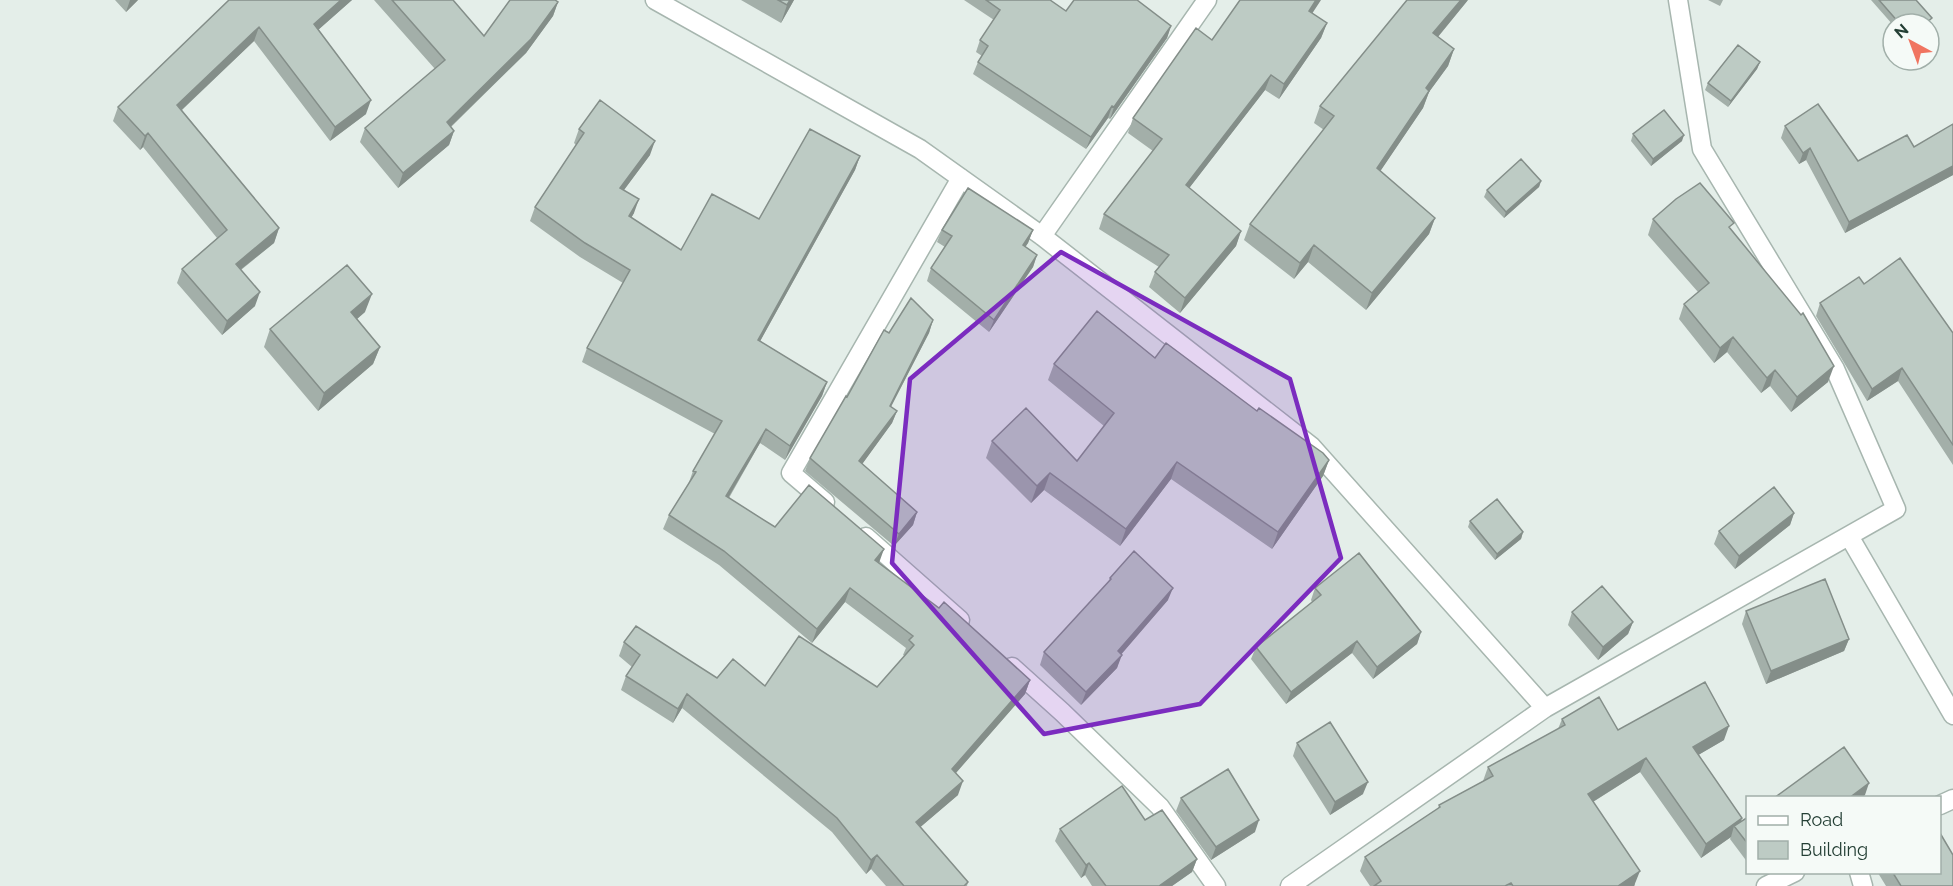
<svg xmlns="http://www.w3.org/2000/svg" width="1953" height="886" viewBox="0 0 1953 886" font-family="Raleway,sans-serif">
<rect width="100%" height="100%" fill="#e4eee9"/>
<g fill="none" stroke-linecap="round" stroke-linejoin="round">
<g stroke="#a7b6af" stroke-width="21">
<path id="minor" d="M655 0 920 149 1042 236 1311 446 1545 708 1896 509 1835 369 1702 149 1678 0
M1042 236 1207 0
M825 502 791 473 961 178
M1849 536 1953 715
M866 537 960 620
M1012 667 1062 712 1160 807 1216 886
M1940 805 1953 799
M1859 872 1863 886
M1290 886 1545 708
M1766 886 1795 872"/>
</g>
<use href="#minor" stroke="#fff" stroke-width="18"/>
</g>
<path fill="#a3afa9" d="M115 0H138L126 12Z
M229 0H352L318 30 366 114 330 141 254 41 182 110 279 228 274 243 241 270 255 306 222 335 177 283 182 269 217 238 143 147 140 150 113 121 118 107Z
M374 0H453L484 36 558 2 553 16 526 53 451 127 454 131 449 145 398 188 360 142 365 128 435 69Z
M741 0H794L781 23Z
M964 0H1050L1066 11 1171 26 1167 38 1110 119 1108 118 1086 149 973 74 978 62 982 56 976 52 980 40 994 20Z
M1468 0 1438 37 1454 49 1448 66 1429 92 1423 108 1380 171 1435 218 1429 234 1366 310 1308 262 1294 279 1244 240 1250 224 1324 130 1314 123 1320 106Z
M1708 0H1723L1720 6Z
M1871 0H1916L1930 24H1893V25Z
M1312 13 1327 23 1321 38 1279 99 1265 90 1189 188 1241 231 1236 246 1180 313 1149 287 1155 272 1159 267 1099 229 1104 214 1153 151 1128 133 1133 118 1212 40Z
M1760 62 1757 69 1728 107 1705 90 1708 83Z
M1953 124V175L1845 233 1806 160 1799 164 1781 138 1785 126 1858 161 1914 147Z
M579 129 650 155 624 190 634 213 631 218 681 250 759 219 860 156 855 170 760 341 827 382 822 396 785 460 760 443 729 498 775 527 879 563 1030 680 1025 694 956 773 958 795 920 827 968 882 967 886H886L871 869 866 874 832 832 682 708 673 723 621 690 626 676 632 667 619 656 624 642 717 678 765 686 877 687 905 656 903 655 906 648 845 602 812 643 719 565 663 529 669 515 688 485 693 471 715 434 582 362 587 348 623 283 580 257 530 221 535 207 576 145 574 143Z
M1633 134 1682 141 1651 166 1631 141Z
M1541 181 1539 187 1504 218 1484 197 1487 190Z
M1653 219 1731 230 1828 382 1791 412 1770 386 1761 393 1727 352 1714 363 1679 319 1684 304 1698 292 1648 235Z
M942 230H1033L1028 243 1025 247 1037 255 1033 267 989 332 927 281 931 268 945 247 937 242Z
M1864 284 1953 333V465L1898 381 1867 401 1816 316 1820 303Z
M365 312 357 319 380 347 373 364 318 411 264 347 270 329Z
M933 320 929 333 891 407 897 411 892 423 862 464 917 512 913 525 894 546 805 471 810 458 889 333Z
M1155 358 1257 411 1329 460 1323 476 1272 549 1171 479 1120 546 1044 490 1031 503 986 458 992 441 1077 461 1104 426 1048 380 1054 364Z
M1794 513 1790 525 1735 569 1714 544 1719 531Z
M1470 521 1523 532 1521 539 1495 560 1468 527Z
M1110 578 1168 600 1121 654 1117 668 1081 705 1040 665 1044 652 1108 583Z
M1315 588 1421 632 1417 644 1373 679 1352 653 1286 704 1251 659 1256 647 1312 602 1311 600Z
M1746 611 1849 639 1844 651 1766 684 1742 624Z
M1572 612 1633 622 1628 634 1598 660 1568 625Z
M1562 719 1618 730 1724 740 1698 755 1741 821 1748 817V863L1730 839 1731 837 1701 858 1640 772 1593 802 1635 885 1634 886H1370L1360 871 1365 857 1438 809 1439 805 1483 781 1488 767 1558 729Z
M1297 743 1363 794 1330 815 1293 756Z
M1181 798 1255 832 1211 860 1176 811Z
M1145 820 1197 859 1192 872 1172 886H1092L1085 875 1081 878 1055 841 1060 829Z
M1878 873H1940L1953 886H1886Z"/>
<path fill="#848e89" d="M130 0H138L126 12Z
M341 0H352L309 38 314 24Z
M790 0H794L781 23 787 5Z
M1316 0H1321L1304 26 1309 11Z
M1461 0H1468L1427 50 1433 33Z
M558 2 553 16 526 53 441 136 447 122Z
M1327 23 1321 38 1279 99 1284 84Z
M1171 26 1167 38 1110 119 1114 107Z
M259 27 254 41 172 119 177 105Z
M1454 49 1448 66 1429 92 1423 108 1371 185 1377 168 1426 88Z
M1760 62 1757 69 1728 107 1731 101Z
M1271 75 1265 90 1180 200 1186 185Z
M371 100 366 114 330 141 335 127Z
M1112 106 1108 118 1086 149 1091 137Z
M454 131 449 145 398 188 403 173Z
M148 133 143 147 140 150 145 136Z
M1684 135 1682 141 1651 166 1653 159Z
M655 141 650 155 615 202 620 188Z
M1810 148 1806 160 1799 164 1803 153Z
M860 156 855 170 753 354 758 340Z
M1953 166V175L1845 233 1849 222Z
M1541 181 1539 187 1504 218 1506 212Z
M639 199 634 213 624 230 629 216Z
M1435 218 1429 234 1366 310 1372 293Z
M279 228 274 243 230 278 236 264Z
M1033 230 1028 243 1018 258 1023 245Z
M1241 231 1236 246 1180 313 1185 298Z
M1314 245 1308 262 1294 279 1300 263Z
M1037 255 1033 267 989 332 994 320Z
M260 292 255 306 222 335 227 321Z
M372 294 365 312 344 330 351 312Z
M933 320 929 333 885 418 890 406Z
M1733 337 1727 352 1714 363 1720 348Z
M380 347 373 364 318 411 324 393Z
M1834 366 1828 382 1791 412 1797 397Z
M1902 368 1898 381 1867 401 1872 389Z
M1775 370 1770 386 1761 393 1767 378Z
M827 382 822 396 785 460 790 446Z
M897 411 892 423 855 474 859 461Z
M766 429 760 443 721 510 726 496Z
M1329 460 1323 476 1272 549 1278 532Z
M1177 462 1171 479 1120 546 1126 529Z
M1050 473 1044 490 1031 503 1037 486Z
M917 512 913 525 894 546 899 534Z
M1794 513 1790 525 1735 569 1739 556Z
M1523 532 1521 539 1495 560 1497 554Z
M884 549 879 563 875 560Z
M850 588 845 602 812 643 817 629Z
M1173 588 1168 600 1113 664 1118 651Z
M1633 622 1628 634 1598 660 1603 647Z
M1421 632 1417 644 1373 679 1377 667Z
M1849 639 1844 651 1766 684 1771 671Z
M1357 641 1352 653 1286 704 1291 692Z
M1122 655 1117 668 1081 705 1086 692Z
M1030 680 1025 694 947 783 952 769Z
M687 694 682 708 673 723 678 709Z
M1729 726 1724 740 1688 761 1693 747Z
M1646 758 1640 772 1583 808 1588 794Z
M963 781 958 795 910 836 916 822Z
M1368 782 1363 794 1330 815 1335 802Z
M1869 783 1865 795 1862 798H1849Z
M1742 818 1738 831 1734 826 1731 837 1701 858 1706 844Z
M1259 820 1255 832 1211 860 1216 847Z
M877 855 871 869 866 874 871 860Z
M1197 859 1192 872 1172 886H1159Z
M1089 863 1085 875 1081 878 1086 865Z
M1640 871 1634 886H1618Z"/>
<path fill="#bdcbc4" stroke="#848e89" stroke-width="1.5" d="M229 0H341L314 24 371 100 335 127 259 27 177 105 279 228 236 264 260 292 227 321 182 269 227 230 148 133 145 136 118 107Z
M392 0H453L484 36 510 0H555L558 2 531 39 447 122 454 131 403 173 365 128 445 60Z
M778 0H790L787 5Z
M986 0H1050L1066 11 1074 0H1137L1171 26 1114 107 1112 106 1091 137 978 62 988 46 980 40 1000 10Z
M1240 0H1316L1309 11 1327 23 1284 84 1271 75 1186 185 1241 231 1185 298 1155 272 1169 255 1104 214 1162 139 1133 118 1196 28 1212 40Z
M1407 0H1461L1433 33 1454 49 1426 88 1429 91 1377 168 1435 218 1372 293 1314 245 1300 263 1250 224 1334 116 1320 106Z
M1879 0H1916L1932 18 1925 24H1900Z
M1738 45 1760 62 1731 101 1708 83Z
M600 100 655 141 620 188 639 199 629 216 681 250 712 194 759 219 810 129 860 156 758 340 827 382 790 446 766 429 726 496 775 527 809 485 884 549 875 560 939 608 944 602 1030 680 952 769 963 781 916 822 968 882 964 886H904L877 855 871 860 837 818 687 694 678 709 626 676 640 655 624 642 636 626 717 678 733 659 765 686 799 636 877 687 914 645 909 640 913 636 850 588 817 629 724 551 669 515 696 472 693 471 722 421 587 348 630 270 585 243 535 207 584 133 579 129Z
M1818 104 1858 161 1907 135 1914 147 1953 124V166L1849 222 1810 148 1803 153 1785 126Z
M1664 110 1684 135 1653 159 1633 134Z
M1521 159 1541 181 1506 212 1487 190Z
M1700 183 1734 223 1729 227 1801 315 1803 313 1834 366 1797 397 1775 370 1767 378 1733 337 1720 348 1684 304 1709 283 1653 219 1676 199Z
M968 188 1033 230 1023 245 1037 255 994 320 931 268 952 236 942 230Z
M1900 258 1953 333V445L1902 368 1872 389 1820 303 1859 277 1864 284Z
M347 265 372 294 351 312 380 347 324 393 270 329Z
M911 298 933 320 890 406 897 411 859 461 917 512 899 534 810 458 846 396 847 397 884 330 889 333Z
M1097 311 1155 358 1166 343 1257 411 1259 408 1323 453 1329 460 1278 532 1177 462 1126 529 1050 473 1037 486 992 441 1026 408 1077 461 1114 413 1054 364Z
M1774 487 1794 513 1739 556 1719 531Z
M1497 499 1523 532 1497 554 1470 521Z
M1134 551 1173 588 1118 651 1122 655 1086 692 1044 652 1111 579 1110 578Z
M1359 553 1421 632 1377 667 1357 641 1291 692 1256 647 1321 595 1315 588Z
M1825 579 1849 639 1771 671 1746 611Z
M1602 586 1633 622 1603 647 1572 612Z
M1705 682 1729 726 1693 747 1742 818 1706 844 1646 758 1588 794 1640 871 1618 886H1513L1511 883 1505 886H1374L1381 881 1365 857 1440 807 1439 805 1493 776 1488 767 1565 725 1562 719 1599 697 1618 730Z
M1330 722 1368 782 1335 802 1297 743Z
M1844 747 1869 783 1849 798H1774Z
M1228 769 1259 820 1216 847 1181 798Z
M1122 786 1145 820 1162 810 1197 859 1159 886H1106L1089 863 1086 865 1060 829Z
M1748 817V844L1734 826Z
M1940 833 1953 855V886H1901L1893 873H1940Z"/>
<path fill="#7b2cbf" fill-opacity="0.2" stroke="#7b2cbf" stroke-width="4.5" stroke-linejoin="round" d="M1061 252 1290 379 1341 558 1200 704 1044 734 892 563 910 379Z"/>
<rect x="1746" y="796" width="195" height="78" fill="#f5faf7" stroke="#a1afa9" stroke-width="1.5"/>
<rect x="1758" y="816" width="30" height="9" fill="#ffffff" stroke="#a1afa9" stroke-width="1.5"/>
<text x="1800" y="826" font-size="18" fill="#243f35">Road</text>
<rect x="1758" y="841" width="30" height="18" fill="#bdcbc4" stroke="#a1afa9" stroke-width="1.5"/>
<text x="1800" y="856" font-size="18" fill="#243f35">Building</text>
<g transform="translate(1911 42) rotate(319)"><circle r="28" fill="#f5faf7" stroke="#a1afa9" stroke-width="1.5"/>
<path d="M0-4.5L10 22L0 15L-10 22Z" fill="#f07460"/>
<text y="-9" font-size="16" font-weight="bold" text-anchor="middle" fill="#243f35">N</text>
</g>
</svg>
